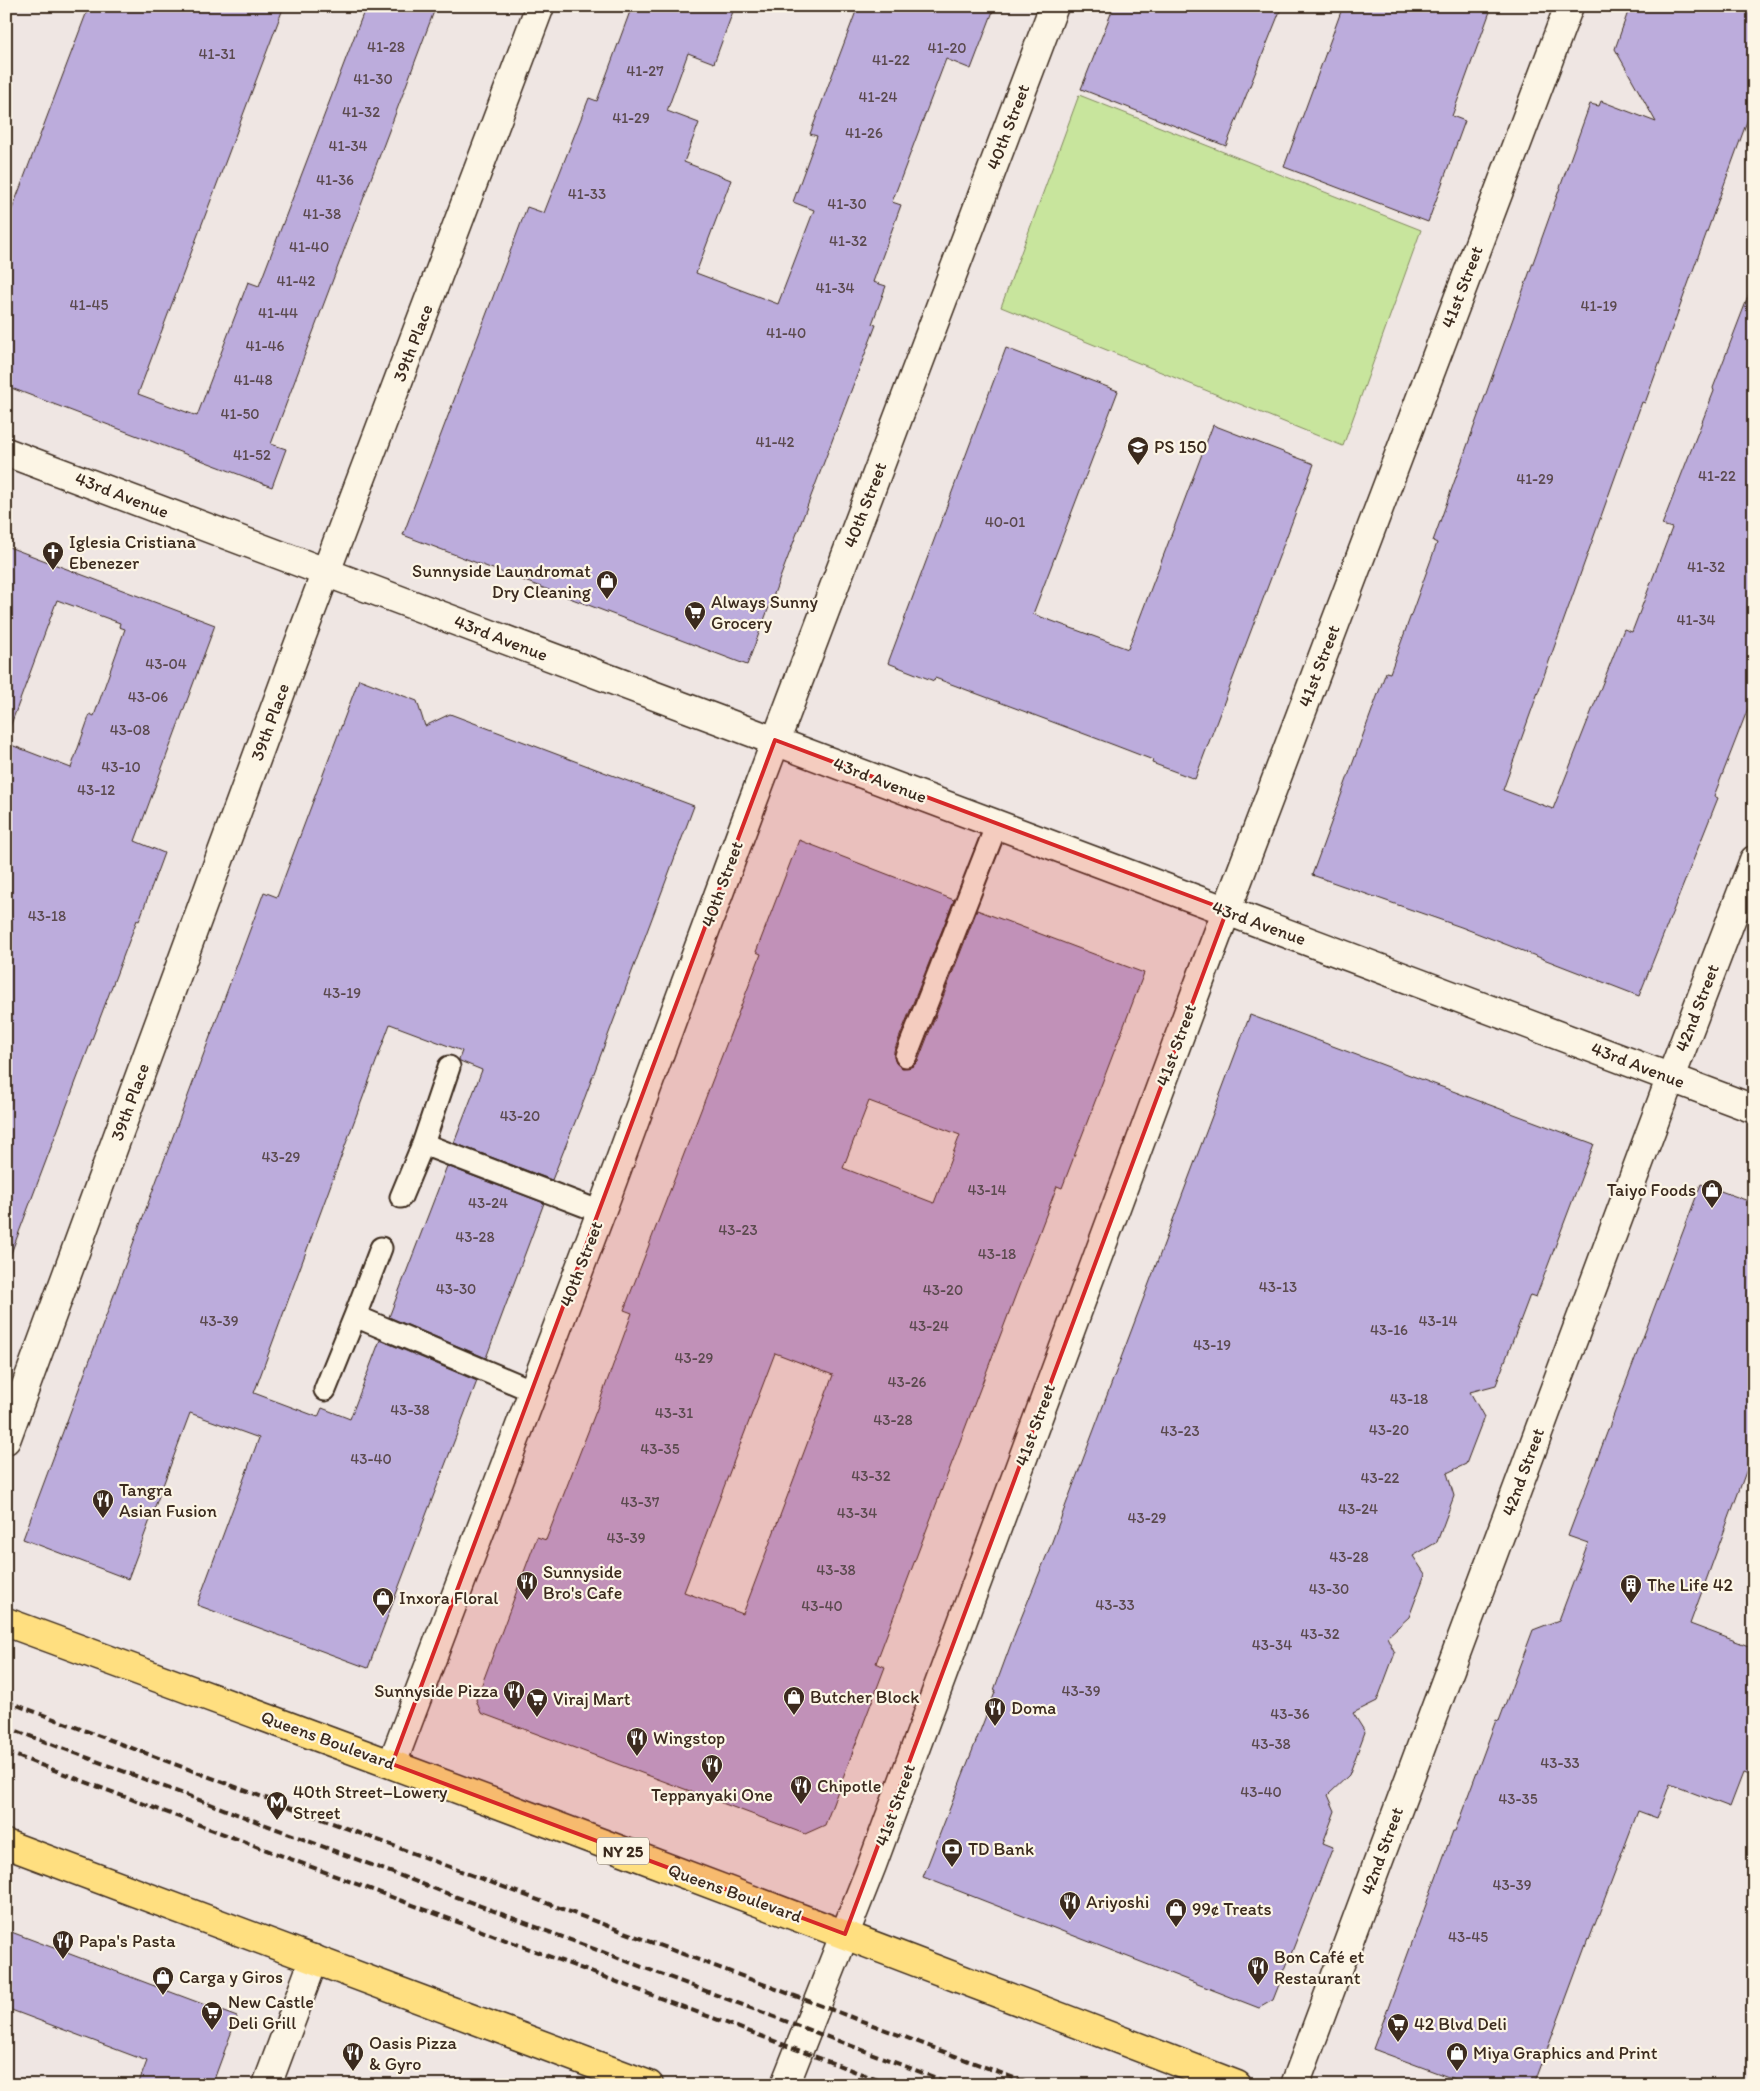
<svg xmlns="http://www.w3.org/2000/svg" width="1760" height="2091" viewBox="0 0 1760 2091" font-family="Itim,sans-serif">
<rect width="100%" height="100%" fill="#efe6e3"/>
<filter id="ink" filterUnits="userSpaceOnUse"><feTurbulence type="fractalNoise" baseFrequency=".02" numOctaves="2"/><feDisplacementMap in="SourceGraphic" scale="10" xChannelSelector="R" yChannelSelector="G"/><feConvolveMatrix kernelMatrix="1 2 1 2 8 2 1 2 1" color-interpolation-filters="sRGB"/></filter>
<g filter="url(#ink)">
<path fill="#c8e59d" stroke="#82885e" d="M1079 95 1421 230 1343 446 1001 307Z"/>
<path fill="#bcacdc" stroke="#3b2a1e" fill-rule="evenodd" d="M89 6H284L138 394 197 416 248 282 259 286 366 6H436L271 444 286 449 272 487 6 386V225Z
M632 6H735L714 63 688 53 667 111 699 123 684 162 731 180 696 273 778 304 814 210 793 202 817 136 810 134 858 6H995L971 69 946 59 918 133 892 202 901 205 873 282 886 286 872 324 876 325 747 665 403 535 527 207 544 213 589 98 597 101Z
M1114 6H1282L1226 146 1081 89Z
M1343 6H1492L1452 116 1465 121 1428 222 1284 167Z
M1630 6H1754V102L1645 403 1642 402 1503 790 1553 809 1624 629 1632 632 1672 528 1662 525 1714 391 1713 388 1751 289H1754V693L1714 796 1718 798 1639 996 1461 927 1312 875 1386 672 1390 673 1437 543 1433 541 1590 104 1599 106 1601 101 1656 122 1615 49Z
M1006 348 1118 391 1033 614 1128 649 1213 425 1314 464 1195 779 1152 763 1153 760 1114 745 935 678 934 681 888 663Z
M6 546 215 625 135 841 164 853 139 921 137 920 10 1256 6 1255V743L71 768 90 714 94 716 125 629 119 627 120 623 57 600 10 727 6 726Z
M359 679 417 701 425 726 450 714 694 806 585 1097 552 1180 454 1143 482 1070 460 1061 459 1059 462 1051 390 1024 254 1393 318 1417 322 1408 350 1419 380 1340 477 1381 368 1668 197 1605 259 1438 190 1413 128 1579 23 1539 264 892 277 897Z
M799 840 954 900 894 1051V1057L896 1063 902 1068 913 1066 918 1061 977 910 1144 973 1062 1188 1057 1186 876 1663 885 1667 825 1825 805 1834 481 1713 476 1700 537 1537 546 1540 598 1406 632 1313 624 1310 761 954 756 952ZM869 1101 960 1135 934 1203 843 1168ZM775 1353 833 1375 743 1614 684 1592Z
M1250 1015 1594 1144 1536 1297 1530 1295 1496 1385 1470 1392 1484 1417 1466 1464 1447 1473 1454 1496 1437 1542 1413 1556 1425 1574 1409 1617 1387 1637 1395 1653 1377 1701 1353 1713 1365 1732 1349 1775 1328 1795 1335 1811 1323 1843 1333 1847 1273 2000 1259 2008 923 1877 996 1690H994L1015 1633 1050 1547Z
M447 1166 544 1203 486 1358 389 1317Z
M1701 1184 1754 1203V1472L1747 1469 1690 1624 1754 1648V1777L1743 1773 1730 1807 1670 1784 1657 1818 1638 1811 1589 1940 1588 1939 1534 2085H1470L1373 2049 1453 1831H1455L1496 1720 1499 1721 1533 1630 1559 1620 1588 1543 1568 1536Z
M6 1930 237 2017 212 2085H138L147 2061 6 2008Z"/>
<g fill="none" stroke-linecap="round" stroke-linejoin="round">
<g stroke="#3b2a1e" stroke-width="25">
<path id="lane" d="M906 1056 997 824
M449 1067 423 1144 601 1212
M401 1197 423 1144
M381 1248 355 1316 533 1391
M325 1390 355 1316"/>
</g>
<g stroke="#3b2a1e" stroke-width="31">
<path id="street" d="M6 452 1754 1109
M6 1440 293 659 540 6
M392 1764 601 1212 753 801 1054 6
M267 2085 314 1959
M785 2085 872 1865 1204 970 1569 6
M1295 2085 1671 1077 1754 860"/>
</g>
<g stroke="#3b2a1e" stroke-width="31">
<path id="primary" d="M6 1622C418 1773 828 1927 1237 2085
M6 1844 649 2085"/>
</g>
<use href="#lane" stroke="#fcf5e5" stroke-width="21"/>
<use href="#street" stroke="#fcf5e5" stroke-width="28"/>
<use href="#primary" stroke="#ffdf80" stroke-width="28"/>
<path stroke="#3b2a1e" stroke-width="4" stroke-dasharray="8 4" stroke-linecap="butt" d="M6 1701 1033 2085
M6 1727 955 2085
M6 1752 891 2085"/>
</g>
</g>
<path fill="#d62828" fill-opacity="0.2" stroke="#d62828" stroke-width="4" stroke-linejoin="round" d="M775 740 1227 910 845 1934 392 1764Z"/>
<defs>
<g id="school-pin" transform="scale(1.125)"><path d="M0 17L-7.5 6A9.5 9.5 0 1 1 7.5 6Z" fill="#3b2a1e" stroke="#fcf5e5"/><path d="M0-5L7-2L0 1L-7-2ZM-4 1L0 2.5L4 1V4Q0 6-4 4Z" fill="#fff"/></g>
<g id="church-pin" transform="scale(1.125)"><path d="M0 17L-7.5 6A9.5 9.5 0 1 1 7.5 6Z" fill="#3b2a1e" stroke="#fcf5e5"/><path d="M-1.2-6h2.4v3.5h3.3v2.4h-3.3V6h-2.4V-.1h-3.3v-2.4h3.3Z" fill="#fff"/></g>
<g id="shop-pin" transform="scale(1.125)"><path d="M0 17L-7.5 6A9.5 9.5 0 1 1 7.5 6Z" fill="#3b2a1e" stroke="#fcf5e5"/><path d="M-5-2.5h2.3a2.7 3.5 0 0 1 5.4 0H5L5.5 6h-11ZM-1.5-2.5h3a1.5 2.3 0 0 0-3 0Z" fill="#fff"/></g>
<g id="supermarket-pin" transform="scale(1.125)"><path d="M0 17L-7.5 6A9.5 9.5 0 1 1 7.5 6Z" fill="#3b2a1e" stroke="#fcf5e5"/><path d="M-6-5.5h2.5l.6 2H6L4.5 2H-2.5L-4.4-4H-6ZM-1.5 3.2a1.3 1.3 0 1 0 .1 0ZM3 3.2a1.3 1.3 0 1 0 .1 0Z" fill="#fff"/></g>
<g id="restaurant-pin" transform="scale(1.125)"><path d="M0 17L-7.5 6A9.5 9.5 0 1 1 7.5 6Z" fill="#3b2a1e" stroke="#fcf5e5"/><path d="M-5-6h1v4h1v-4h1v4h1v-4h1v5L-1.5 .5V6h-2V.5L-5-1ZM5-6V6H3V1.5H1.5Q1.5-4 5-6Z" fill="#fff"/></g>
<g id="building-pin" transform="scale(1.125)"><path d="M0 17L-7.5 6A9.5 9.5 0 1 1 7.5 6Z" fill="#3b2a1e" stroke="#fcf5e5"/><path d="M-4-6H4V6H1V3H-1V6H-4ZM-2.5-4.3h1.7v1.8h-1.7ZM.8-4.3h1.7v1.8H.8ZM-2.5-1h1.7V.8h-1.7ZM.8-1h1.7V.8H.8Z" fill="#fff"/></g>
<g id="metro-pin" transform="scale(1.125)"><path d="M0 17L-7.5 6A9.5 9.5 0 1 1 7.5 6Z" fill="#3b2a1e" stroke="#fcf5e5"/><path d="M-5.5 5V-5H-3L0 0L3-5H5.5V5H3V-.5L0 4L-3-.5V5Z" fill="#fff"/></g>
<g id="bank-pin" transform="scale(1.125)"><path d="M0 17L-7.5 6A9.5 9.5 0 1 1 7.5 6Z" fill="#3b2a1e" stroke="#fcf5e5"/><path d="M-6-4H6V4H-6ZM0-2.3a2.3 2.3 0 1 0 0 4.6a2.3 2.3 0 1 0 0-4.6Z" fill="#fff"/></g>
</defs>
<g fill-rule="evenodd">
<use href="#school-pin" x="1138" y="447"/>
<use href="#church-pin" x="53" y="552"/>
<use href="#shop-pin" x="607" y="581"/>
<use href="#supermarket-pin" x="695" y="612"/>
<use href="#shop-pin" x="1712" y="1190"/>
<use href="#restaurant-pin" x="103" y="1500"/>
<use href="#restaurant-pin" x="527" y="1582"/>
<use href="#building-pin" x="1631" y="1585"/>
<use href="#shop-pin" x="383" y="1598"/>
<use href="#restaurant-pin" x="514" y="1691"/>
<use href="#shop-pin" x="794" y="1697"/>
<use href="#supermarket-pin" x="537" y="1699"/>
<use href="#restaurant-pin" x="995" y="1708"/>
<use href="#restaurant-pin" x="637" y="1738"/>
<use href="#restaurant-pin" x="712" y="1765"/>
<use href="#restaurant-pin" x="801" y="1786"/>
<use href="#metro-pin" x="277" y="1802"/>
<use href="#bank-pin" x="952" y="1849"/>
<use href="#restaurant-pin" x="1070" y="1902"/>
<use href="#shop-pin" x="1176" y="1909"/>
<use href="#restaurant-pin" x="63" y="1941"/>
<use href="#restaurant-pin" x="1258" y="1967"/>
<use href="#shop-pin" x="163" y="1977"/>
<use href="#supermarket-pin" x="212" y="2012"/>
<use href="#supermarket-pin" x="1398" y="2024"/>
<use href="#restaurant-pin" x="353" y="2053"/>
<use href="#shop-pin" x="1457" y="2053"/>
</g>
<g text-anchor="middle" stroke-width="4.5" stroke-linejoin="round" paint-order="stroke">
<g font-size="15" fill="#5b4a4e">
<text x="386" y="52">41-28</text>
<text x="947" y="53">41-20</text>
<text x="217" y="59">41-31</text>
<text x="891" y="65">41-22</text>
<text x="645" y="76">41-27</text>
<text x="373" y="84">41-30</text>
<text x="878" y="102">41-24</text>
<text x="361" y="117">41-32</text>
<text x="631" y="123">41-29</text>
<text x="864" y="138">41-26</text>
<text x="348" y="151">41-34</text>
<text x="335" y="185">41-36</text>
<text x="587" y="199">41-33</text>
<text x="847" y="209">41-30</text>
<text x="322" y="219">41-38</text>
<text x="848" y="246">41-32</text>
<text x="309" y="252">41-40</text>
<text x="296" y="286">41-42</text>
<text x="835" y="293">41-34</text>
<text x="89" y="310">41-45</text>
<text x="1599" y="311">41-19</text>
<text x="278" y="318">41-44</text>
<text x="786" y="338">41-40</text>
<text x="265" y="351">41-46</text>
<text x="253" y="385">41-48</text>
<text x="240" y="419">41-50</text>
<text x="775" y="447">41-42</text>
<text x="252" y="460">41-52</text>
<text x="1717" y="481">41-22</text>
<text x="1535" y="484">41-29</text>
<text x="1005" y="527">40-01</text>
<text x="1706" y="572">41-32</text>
<text x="1696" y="625">41-34</text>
<text x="166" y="669">43-04</text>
<text x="148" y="702">43-06</text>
<text x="130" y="735">43-08</text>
<text x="121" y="772">43-10</text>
<text x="96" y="795">43-12</text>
<text x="47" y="921">43-18</text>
<text x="342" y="998">43-19</text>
<text x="520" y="1121">43-20</text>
<text x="281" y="1162">43-29</text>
<text x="987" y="1195">43-14</text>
<text x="488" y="1208">43-24</text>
<text x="738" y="1235">43-23</text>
<text x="475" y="1242">43-28</text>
<text x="997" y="1259">43-18</text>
<text x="1278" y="1292">43-13</text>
<text x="456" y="1294">43-30</text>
<text x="943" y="1295">43-20</text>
<text x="219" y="1326">43-39</text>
<text x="1438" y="1326">43-14</text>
<text x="929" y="1331">43-24</text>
<text x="1389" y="1335">43-16</text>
<text x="1212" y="1350">43-19</text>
<text x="694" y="1363">43-29</text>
<text x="907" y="1387">43-26</text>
<text x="1409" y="1404">43-18</text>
<text x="410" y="1415">43-38</text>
<text x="674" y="1418">43-31</text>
<text x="893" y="1425">43-28</text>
<text x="1389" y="1435">43-20</text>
<text x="1180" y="1436">43-23</text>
<text x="660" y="1454">43-35</text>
<text x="371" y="1464">43-40</text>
<text x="871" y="1481">43-32</text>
<text x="1380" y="1483">43-22</text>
<text x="640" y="1507">43-37</text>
<text x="1358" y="1514">43-24</text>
<text x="857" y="1518">43-34</text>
<text x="1147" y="1523">43-29</text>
<text x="626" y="1543">43-39</text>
<text x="1349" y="1562">43-28</text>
<text x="836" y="1575">43-38</text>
<text x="1329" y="1594">43-30</text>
<text x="1115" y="1610">43-33</text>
<text x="822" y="1611">43-40</text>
<text x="1320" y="1639">43-32</text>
<text x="1272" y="1650">43-34</text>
<text x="1081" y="1696">43-39</text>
<text x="1290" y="1719">43-36</text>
<text x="1271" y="1749">43-38</text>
<text x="1560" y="1768">43-33</text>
<text x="1261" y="1797">43-40</text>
<text x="1518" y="1804">43-35</text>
<text x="1512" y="1890">43-39</text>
<text x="1468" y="1942">43-45</text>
</g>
<rect fill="#fcf5e5" stroke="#75675a" stroke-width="1" x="597" y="1837.5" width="52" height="27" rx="4"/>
<g font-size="16" font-weight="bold" fill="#3b2a1e">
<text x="623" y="1857">NY 25</text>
</g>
<g font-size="18" fill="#3b2a1e" stroke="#fcf5e5">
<text transform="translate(1008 127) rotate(-69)" y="6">40th Street</text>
<text transform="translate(1462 287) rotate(-69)" y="6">41st Street</text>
<text transform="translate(413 343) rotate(-69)" y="6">39th Place</text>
<text transform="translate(122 495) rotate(21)" y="6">43rd Avenue</text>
<text transform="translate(865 505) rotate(-69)" y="6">40th Street</text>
<text transform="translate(501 638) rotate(21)" y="6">43rd Avenue</text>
<text transform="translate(1319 666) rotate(-69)" y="6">41st Street</text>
<text transform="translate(270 722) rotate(-70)" y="6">39th Place</text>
<text transform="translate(880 780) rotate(21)" y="6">43rd Avenue</text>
<text transform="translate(722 884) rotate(-70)" y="6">40th Street</text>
<text transform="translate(1259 923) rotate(20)" y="6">43rd Avenue</text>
<text transform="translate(1697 1008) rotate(-69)" y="6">42nd Street</text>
<text transform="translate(1176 1045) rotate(-70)" y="6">41st Street</text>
<text transform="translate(1638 1065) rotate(21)" y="6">43rd Avenue</text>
<text transform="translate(130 1102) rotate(-70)" y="6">39th Place</text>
<text transform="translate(581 1264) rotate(-69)" y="6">40th Street</text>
<text transform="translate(1035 1425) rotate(-70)" y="6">41st Street</text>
<text transform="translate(1523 1472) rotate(-70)" y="6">42nd Street</text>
<text transform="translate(328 1740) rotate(20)" y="6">Queens Boulevard</text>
<text transform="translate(895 1805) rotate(-70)" y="6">41st Street</text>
<text transform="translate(1382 1851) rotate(-70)" y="6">42nd Street</text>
<text transform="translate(735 1893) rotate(20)" y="6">Queens Boulevard</text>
</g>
<g font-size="18" fill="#3b2a1e" stroke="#fcf5e5" text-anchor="start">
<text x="1154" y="453">PS 150</text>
<text x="69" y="548">Iglesia Cristiana<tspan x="69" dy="21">Ebenezer</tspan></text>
<text x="591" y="577" text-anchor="end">Sunnyside Laundromat<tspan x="591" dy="21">Dry Cleaning</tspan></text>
<text x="711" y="608">Always Sunny<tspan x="711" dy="21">Grocery</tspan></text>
<text x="1696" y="1196" text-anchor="end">Taiyo Foods</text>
<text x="119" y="1496">Tangra<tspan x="119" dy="21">Asian Fusion</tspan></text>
<text x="543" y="1578">Sunnyside<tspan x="543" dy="21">Bro's Cafe</tspan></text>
<text x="1647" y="1591">The Life 42</text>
<text x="399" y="1604">Inxora Floral</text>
<text x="498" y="1697" text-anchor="end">Sunnyside Pizza</text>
<text x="810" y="1703">Butcher Block</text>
<text x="553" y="1705">Viraj Mart</text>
<text x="1011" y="1714">Doma</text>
<text x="653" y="1744">Wingstop</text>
<text x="817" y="1792">Chipotle</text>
<text x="293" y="1798">40th Street–Lowery<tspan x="293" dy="21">Street</tspan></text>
<text x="712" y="1801" text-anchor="middle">Teppanyaki One</text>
<text x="968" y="1855">TD Bank</text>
<text x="1086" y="1908">Ariyoshi</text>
<text x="1192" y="1915">99¢ Treats</text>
<text x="79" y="1947">Papa's Pasta</text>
<text x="1274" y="1963">Bon Café et<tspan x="1274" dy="21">Restaurant</tspan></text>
<text x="179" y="1983">Carga y Giros</text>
<text x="228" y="2008">New Castle<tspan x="228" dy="21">Deli Grill</tspan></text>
<text x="1414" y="2030">42 Blvd Deli</text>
<text x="369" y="2049">Oasis Pizza<tspan x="369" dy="21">&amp; Gyro</tspan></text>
<text x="1473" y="2059">Miya Graphics and Print</text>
</g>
</g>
<rect width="1760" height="2091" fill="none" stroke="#fcf5e5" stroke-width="25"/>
<rect x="12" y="12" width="1735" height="2066" fill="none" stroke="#3b2a1e" stroke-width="2" filter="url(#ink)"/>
</svg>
